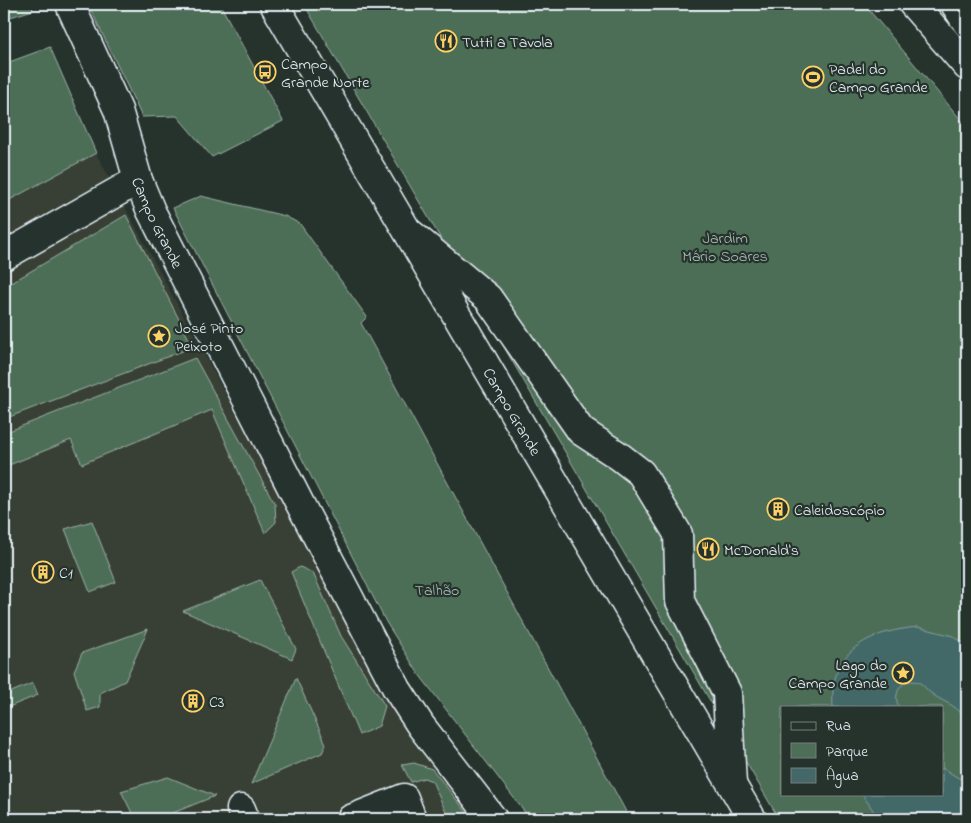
<svg xmlns="http://www.w3.org/2000/svg" width="971" height="823" viewBox="0 0 971 823" font-family="'Indie Flower',sans-serif">
<rect width="100%" height="100%" fill="#26332d"/>
<filter id="ink" filterUnits="userSpaceOnUse"><feTurbulence type="fractalNoise" baseFrequency=".02" numOctaves="2"/><feDisplacementMap in="SourceGraphic" scale="10" xChannelSelector="R" yChannelSelector="G"/><feConvolveMatrix kernelMatrix="1 2 1 2 8 2 1 2 1" color-interpolation-filters="sRGB"/></filter>
<g filter="url(#ink)">
<path fill="#383f36" d="M96 153 392 704 474 819H4V203Z"/>
<path fill="#4e6e57" stroke="#9bb0a8" fill-rule="evenodd" d="M4 4H31L33 10 4 19Z
M93 4H220L283 121 212 157 177 116 142 117 91 10Z
M304 4H864L967 127V819H779ZM782 707H942V794H782Z
M50 47 96 153 4 203V64Z
M201 196 285 216 300 224 367 317 361 323 630 819H530L418 673 386 622 173 208Z
M126 215 193 347 4 419V287Z
M195 358 275 504 276 522 265 533 212 410 82 464 71 440 4 467V433Z
M92 521 116 582 90 592 65 529Z
M300 567 313 573 341 636 385 706 379 726 359 735 291 572Z
M260 580 296 649 292 659 183 611Z
M148 629 125 681 100 693V707L87 711 74 671 82 653Z
M296 678 326 744 322 753 251 784Z
M33 683 38 695 4 709V695Z
M414 763 432 769 472 819H449L432 781 424 778 411 782 402 765Z
M168 777 215 796 158 819H135L121 791Z"/>
<path fill="#436867" stroke="#859fa1" d="M918 627 953 636 967 645V722C959 705 946 704 932 694 928 691 924 686 920 683 904 675 891 693 899 707H833C829 650 868 632 918 627Z
M942 768 967 783V819H879L862 794H942Z"/>
<g fill="none" stroke-linecap="round" stroke-linejoin="round">
<g stroke="#e8f1f8" stroke-width="31">
<g id="minor">
<path id="s1" d="M72 4 71 7 118 110 138 180 151 211 299 502 397 689 421 726 493 819"/>
<path d="M411 234 488 298 581 431 619 456 641 473 678 534 680 601 727 693 732 784"/>
<path d="M4 256 138 180"/>
<path d="M241 809 245 819"/>
<path d="M351 819 404 798 412 819"/>
</g>
</g>
<g stroke="#e8f1f8" stroke-width="31">
<g id="major">
<path id="s2" d="M274 4 752 819"/>
<path d="M913 4 967 66"/>
<path d="M955 4 967 23"/>
</g>
</g>
<use href="#minor" stroke="#26332d" stroke-width="28"/>
<use href="#major" stroke="#26332d" stroke-width="28"/>
</g>
</g>
<defs>
<g id="restaurant-ring" transform="scale(1.125)"><circle r="9.5" fill="#26332d" stroke="#ffd166" stroke-width="1.5"/><path d="M-5-6h1v4h1v-4h1v4h1v-4h1v5L-1.5 .5V6h-2V.5L-5-1ZM5-6V6H3V1.5H1.5Q1.5-4 5-6Z" fill="#ffd166"/></g>
<g id="bus-ring" transform="scale(1.125)"><circle r="9.5" fill="#26332d" stroke="#ffd166" stroke-width="1.5"/><path d="M-5-6H5V4H4V6H2V4H-2V6H-4V4H-5ZM-3.5-4V0h7V-4ZM-3.5 1.2v1.5H-2V1.2ZM2 1.2v1.5H3.5V1.2Z" fill="#ffd166"/></g>
<g id="stadium-ring" transform="scale(1.125)"><circle r="9.5" fill="#26332d" stroke="#ffd166" stroke-width="1.5"/><path d="M0-5a6.5 5 0 1 0 0 10a6.5 5 0 1 0 0-10ZM-3.5-1.8h7v3.6h-7Z" fill="#ffd166"/></g>
<g id="sight-ring" transform="scale(1.125)"><circle r="9.5" fill="#26332d" stroke="#ffd166" stroke-width="1.5"/><path d="M0-6L1.8-2.2L6-1.7L2.9 1.2L3.7 5.4L0 3.3L-3.7 5.4L-2.9 1.2L-6-1.7L-1.8-2.2Z" fill="#ffd166"/></g>
<g id="building-ring" transform="scale(1.125)"><circle r="9.5" fill="#26332d" stroke="#ffd166" stroke-width="1.5"/><path d="M-4-6H4V6H1V3H-1V6H-4ZM-2.5-4.3h1.7v1.8h-1.7ZM.8-4.3h1.7v1.8H.8ZM-2.5-1h1.7V.8h-1.7ZM.8-1h1.7V.8H.8Z" fill="#ffd166"/></g>
</defs>
<g fill-rule="evenodd">
<use href="#restaurant-ring" x="446" y="41"/>
<use href="#bus-ring" x="265" y="72"/>
<use href="#stadium-ring" x="813" y="77"/>
<use href="#sight-ring" x="159" y="336"/>
<use href="#building-ring" x="778" y="509"/>
<use href="#restaurant-ring" x="708" y="549"/>
<use href="#building-ring" x="43" y="572"/>
<use href="#sight-ring" x="903" y="673"/>
<use href="#building-ring" x="193" y="701"/>
</g>
<g text-anchor="middle" stroke-width="4.5" stroke-linejoin="round" paint-order="stroke">
<g font-size="16" fill="#e8f1f8" stroke="#26332d" text-anchor="start">
<text x="462" y="47">Tutti a Tavola</text>
<text x="281" y="69">Campo<tspan x="281" dy="18">Grande Norte</tspan></text>
<text x="829" y="74">Padel do<tspan x="829" dy="18">Campo Grande</tspan></text>
<text x="175" y="333">José Pinto<tspan x="175" dy="18">Peixoto</tspan></text>
<text x="794" y="515">Caleidoscópio</text>
<text x="724" y="555">McDonald's</text>
<text x="59" y="578">C1</text>
<text x="887" y="670" text-anchor="end">Lago do<tspan x="887" dy="18">Campo Grande</tspan></text>
<text x="209" y="707">C3</text>
</g>
<g font-size="16" fill="#e8f1f8" stroke="#26332d">
<text dy="6" stroke="none"><textPath href="#s1" startOffset="236">Campo Grande</textPath></text>
<text dy="6" stroke="none"><textPath href="#s2" startOffset="472">Campo Grande</textPath></text>
</g>
<g font-size="16" fill="#aabdb8" stroke="#26332d">
<text x="725" y="243">Jardim<tspan x="725" dy="18">Mário Soares</tspan></text>
<text x="437" y="595">Talhão</text>
</g>
</g>
<rect width="971" height="823" fill="none" stroke="#26332d" stroke-width="20"/>
<rect x="10" y="10" width="951" height="803" fill="none" stroke="#e8f1f8" stroke-width="2" filter="url(#ink)"/>
<rect x="781" y="706" width="162" height="90" fill="#26332d" stroke="#747f7e"/>
<rect x="791" y="722" width="25" height="8" fill="#26332d" stroke="#747f7e"/>
<text x="826" y="730" font-size="15" fill="#e8f1f8">Rua</text>
<rect x="791" y="743" width="25" height="15" fill="#4e6e57" stroke="#747f7e"/>
<text x="826" y="756" font-size="15" fill="#e8f1f8">Parque</text>
<rect x="791" y="768" width="25" height="15" fill="#436867" stroke="#747f7e"/>
<text x="826" y="780" font-size="15" fill="#e8f1f8">Água</text>
</svg>
